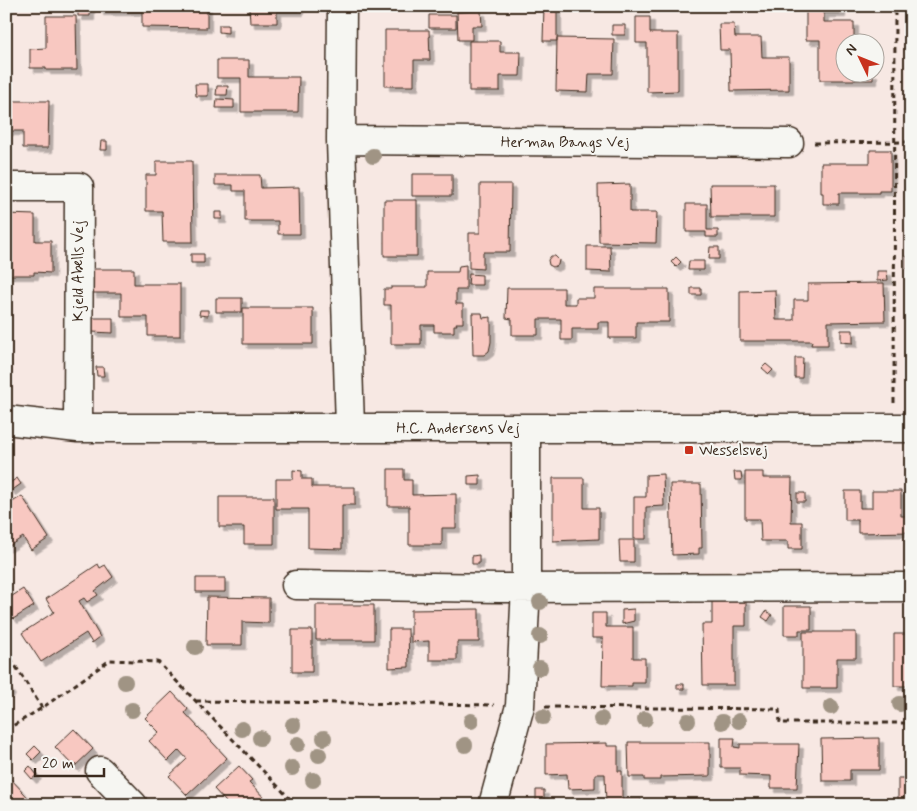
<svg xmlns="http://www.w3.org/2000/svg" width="917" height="811" viewBox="0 0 917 811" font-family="Mynerve,sans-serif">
<defs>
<filter id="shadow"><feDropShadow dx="4.5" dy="4.5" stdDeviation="0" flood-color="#0004"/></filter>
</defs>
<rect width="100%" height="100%" fill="#f7e8e3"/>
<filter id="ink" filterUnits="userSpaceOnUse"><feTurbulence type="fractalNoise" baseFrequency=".02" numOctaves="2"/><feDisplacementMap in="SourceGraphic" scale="10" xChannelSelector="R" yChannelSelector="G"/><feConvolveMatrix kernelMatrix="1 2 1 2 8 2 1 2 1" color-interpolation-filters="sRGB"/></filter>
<g filter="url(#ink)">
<path fill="#f8c8c1" stroke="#3b2a1e" filter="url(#shadow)" d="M78 6H90V16H78Z
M99 6H207V28L142 27V11H99Z
M249 6H299V11H277V23H250Z
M544 6H557V41H543Z
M806 6H841V13H824V22H854V42H844V72H873V80H820V40H806Z
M481 11 482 26H472V40H458L457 12Z
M429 15H456V28H429Z
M46 16H76L77 70H46V68H30V49L46 48Z
M636 17H650V33H678V91L647 92V43H636Z
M719 24H734L735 37H761L762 57H789V90L731 91 730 50H720Z
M219 25H228V33L219 32Z
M612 25H625V35H612Z
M385 30H429L430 60H414V86H385Z
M557 38 614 39 613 74H589L588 92 556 91Z
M469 41H500V52H521L520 76H500V91H469Z
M217 60H249V77H299L298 112H241V78H217Z
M195 84H208V96H196Z
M217 86H228L227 95H216Z
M217 99 234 100V108H216Z
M6 101H49L48 148H23V131H6Z
M101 141H107V150H100Z
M870 150H891V191H879V193H839V204H823V193H821V163H870Z
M156 161H192L193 242H163L162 211H146V175H156Z
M412 174H452V196H412Z
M215 175H260L261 188 299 187 300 234H278V221H245V191H233V185H215Z
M480 184H511L510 252H483V269L469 268V233H480Z
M630 184V212H657L656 243 599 242 598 185Z
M710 184H774V217H711Z
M384 200H417V256H384Z
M686 204H707V230H718V237H706V232H686Z
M215 212H222V219H215Z
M6 214 35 215V241H51V273L34 272V275H6Z
M587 246H610L611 272 587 271Z
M710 247H719V259H709Z
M191 254H204V263H191Z
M551 256H555L559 260 558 265 553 267 549 265 548 260Z
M906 256H911V269H906Z
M676 257 681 262 676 267 671 262Z
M689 261H704V270H688Z
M466 265V290H456V304H463V323H456L457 325H454V332H434V325H421V344H391V305H384V289H391V287H427V272H458L459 266Z
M92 269H134V284H180V336H148V317H121V293H92Z
M877 271H887L888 280 877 281Z
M469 274 482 275V285H468Z
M884 283 885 321 828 322V345H811L812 341H740V291L775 290 776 320H794V300H808V284Z
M507 288H564V304H576V298H594V289H669V322H636V338H609V322H598V329H572V340H561V319H538V335H512V319L506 318Z
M691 288H701V295H691Z
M216 298H242V312H216Z
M243 308H313V344H243Z
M200 310H208V316L199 315Z
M472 313H482L483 318 491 317V342L489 351 484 355H473Z
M92 318H113V333L92 332Z
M841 330H853V343L841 342Z
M795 358H803L802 378H795Z
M766 364 773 370 769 374 762 368Z
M96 367H103L104 376H97Z
M388 469H404V480H412V495L456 494V528H442V545H409V506H388Z
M293 470 302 471V479H312V487H355V505H342V549L308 548V509H276V479H293Z
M734 472H741L742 480H735Z
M745 472H763V478H792L791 522H802V549H788V541H761L760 519H745Z
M663 474 664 506 646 507V539H634V497H646V475Z
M480 475V485H468V476Z
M17 478 21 484 11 491 7 485Z
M553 478H584V508H599V539L553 541Z
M670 484H701L702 548H699V554L672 555Z
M845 491H860V508H872V491H901V516H911V532L858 533V520H845Z
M797 493H805V502H797Z
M22 496 49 538 31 550 23 537 6 548V506Z
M219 497H274V544H244V527H219Z
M619 540H634V562H620Z
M479 555V564H472V556Z
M98 564 100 568 105 565 113 577 95 591 98 595 87 602 84 598 79 601 100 637 92 643 86 633 41 662 22 633 54 612 46 599Z
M196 578H225V592H196Z
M23 589 34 606 13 619 6 608V600Z
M207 597 269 598V623L242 622V645H206Z
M712 600H746V626H734V685H703L702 624H712Z
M316 605H374V640H316Z
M784 606H811V630H799V635H784Z
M479 609V642H457V660H429V641L411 642V610Z
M634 609V621L622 624V610Z
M766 611 772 615 768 621 762 617Z
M592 613H606V627H633V658H645V683H632V686H602L603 638H592Z
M389 629H408L409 667 389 668Z
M292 630H312V672H292Z
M803 632H856V658H837V688H803Z
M894 634H911V686H894Z
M6 683 11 691 6 695Z
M677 684H684V689H677Z
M172 692 188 709 185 713 227 758 187 795 169 776 187 759 179 750 168 761 149 741 159 732 145 718Z
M74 729 93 749 74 767 55 747Z
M721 738H735L734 747 740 748V744H799L797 788H771V776L740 775V768H721Z
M879 738V770H850V781H822L821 739Z
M628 742H710V776L660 777V780H644V777H629Z
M607 743V746H618V771H622V799H641V805H606L605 774H595V788L568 789 567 774 546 775V744Z
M35 746 41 752 33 760 27 754Z
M30 766 37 775 32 779 25 771Z
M239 766 252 780 249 782 271 805 224 804 226 802 214 789Z
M898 778H909L910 805H898Z
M11 779 35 805H6V783Z
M536 790H544V802H536Z"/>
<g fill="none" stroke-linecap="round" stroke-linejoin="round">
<g stroke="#3b2a1e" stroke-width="31">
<path id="minor" d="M342 6 341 140 350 427
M341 140 789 143
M6 187H79L78 428
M6 420 78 428H911
M296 585 499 588 911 587
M100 771 133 805
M493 805 520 706 526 587V428"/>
</g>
<path stroke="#3b2a1e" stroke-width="3" stroke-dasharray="5 4" stroke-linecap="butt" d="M814 143 911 142
M894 403 895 6
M6 651 42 708
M196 701 494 705
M545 707 779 709 780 723H911
M6 730 42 708 110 660 158 662 296 805"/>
<use href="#minor" stroke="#f6f6f2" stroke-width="28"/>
</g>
<g fill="#a09484">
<circle cx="373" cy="156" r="8"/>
<circle cx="540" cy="602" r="8"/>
<circle cx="540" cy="636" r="8"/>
<circle cx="195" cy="647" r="8"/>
<circle cx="540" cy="668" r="8"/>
<circle cx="125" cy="682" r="8"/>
<circle cx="900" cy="704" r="8"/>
<circle cx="831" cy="707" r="8"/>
<circle cx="132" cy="710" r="8"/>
<circle cx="543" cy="717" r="8"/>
<circle cx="601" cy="719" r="8"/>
<circle cx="645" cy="719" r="8"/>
<circle cx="471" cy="721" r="8"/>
<circle cx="688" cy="721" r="8"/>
<circle cx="739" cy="721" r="8"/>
<circle cx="722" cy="722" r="8"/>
<circle cx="293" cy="725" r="8"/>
<circle cx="242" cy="729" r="8"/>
<circle cx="260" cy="738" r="8"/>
<circle cx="324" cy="738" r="8"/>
<circle cx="298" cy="744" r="8"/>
<circle cx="465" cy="745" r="8"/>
<circle cx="319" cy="755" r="8"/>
<circle cx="292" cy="768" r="8"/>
<circle cx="313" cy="780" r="8"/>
</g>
</g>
<rect fill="#c8321e" stroke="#f6f6f2" stroke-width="2" x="684" y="445" width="10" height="10" rx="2.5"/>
<g text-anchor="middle" stroke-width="4" stroke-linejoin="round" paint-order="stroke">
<g font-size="15" fill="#3b2a1e" stroke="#f6f6f2">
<text x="565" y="147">Herman Bangs Vej</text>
<text transform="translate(78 271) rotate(-90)" y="5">Kjeld Abells Vej</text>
<text x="458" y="433">H.C. Andersens Vej</text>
</g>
<g font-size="15" fill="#3b2a1e" stroke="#f6f6f2" text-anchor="start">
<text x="699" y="455">Wesselsvej</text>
</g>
</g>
<rect width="917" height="811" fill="none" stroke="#f6f6f2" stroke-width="25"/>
<rect x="12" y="12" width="892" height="786" fill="none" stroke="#3b2a1e" stroke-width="2" filter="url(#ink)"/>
<g transform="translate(860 58) rotate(313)"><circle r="24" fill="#f6f6f2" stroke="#aba49d"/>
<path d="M0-4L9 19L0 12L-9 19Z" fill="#c8321e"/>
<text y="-8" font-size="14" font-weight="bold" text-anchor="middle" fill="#3b2a1e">N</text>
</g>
<path d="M35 768v8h69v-8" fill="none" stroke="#3b2a1e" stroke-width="2.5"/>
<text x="42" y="768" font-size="15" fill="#3b2a1e" stroke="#f6f6f2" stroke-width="4" paint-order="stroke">20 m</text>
</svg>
